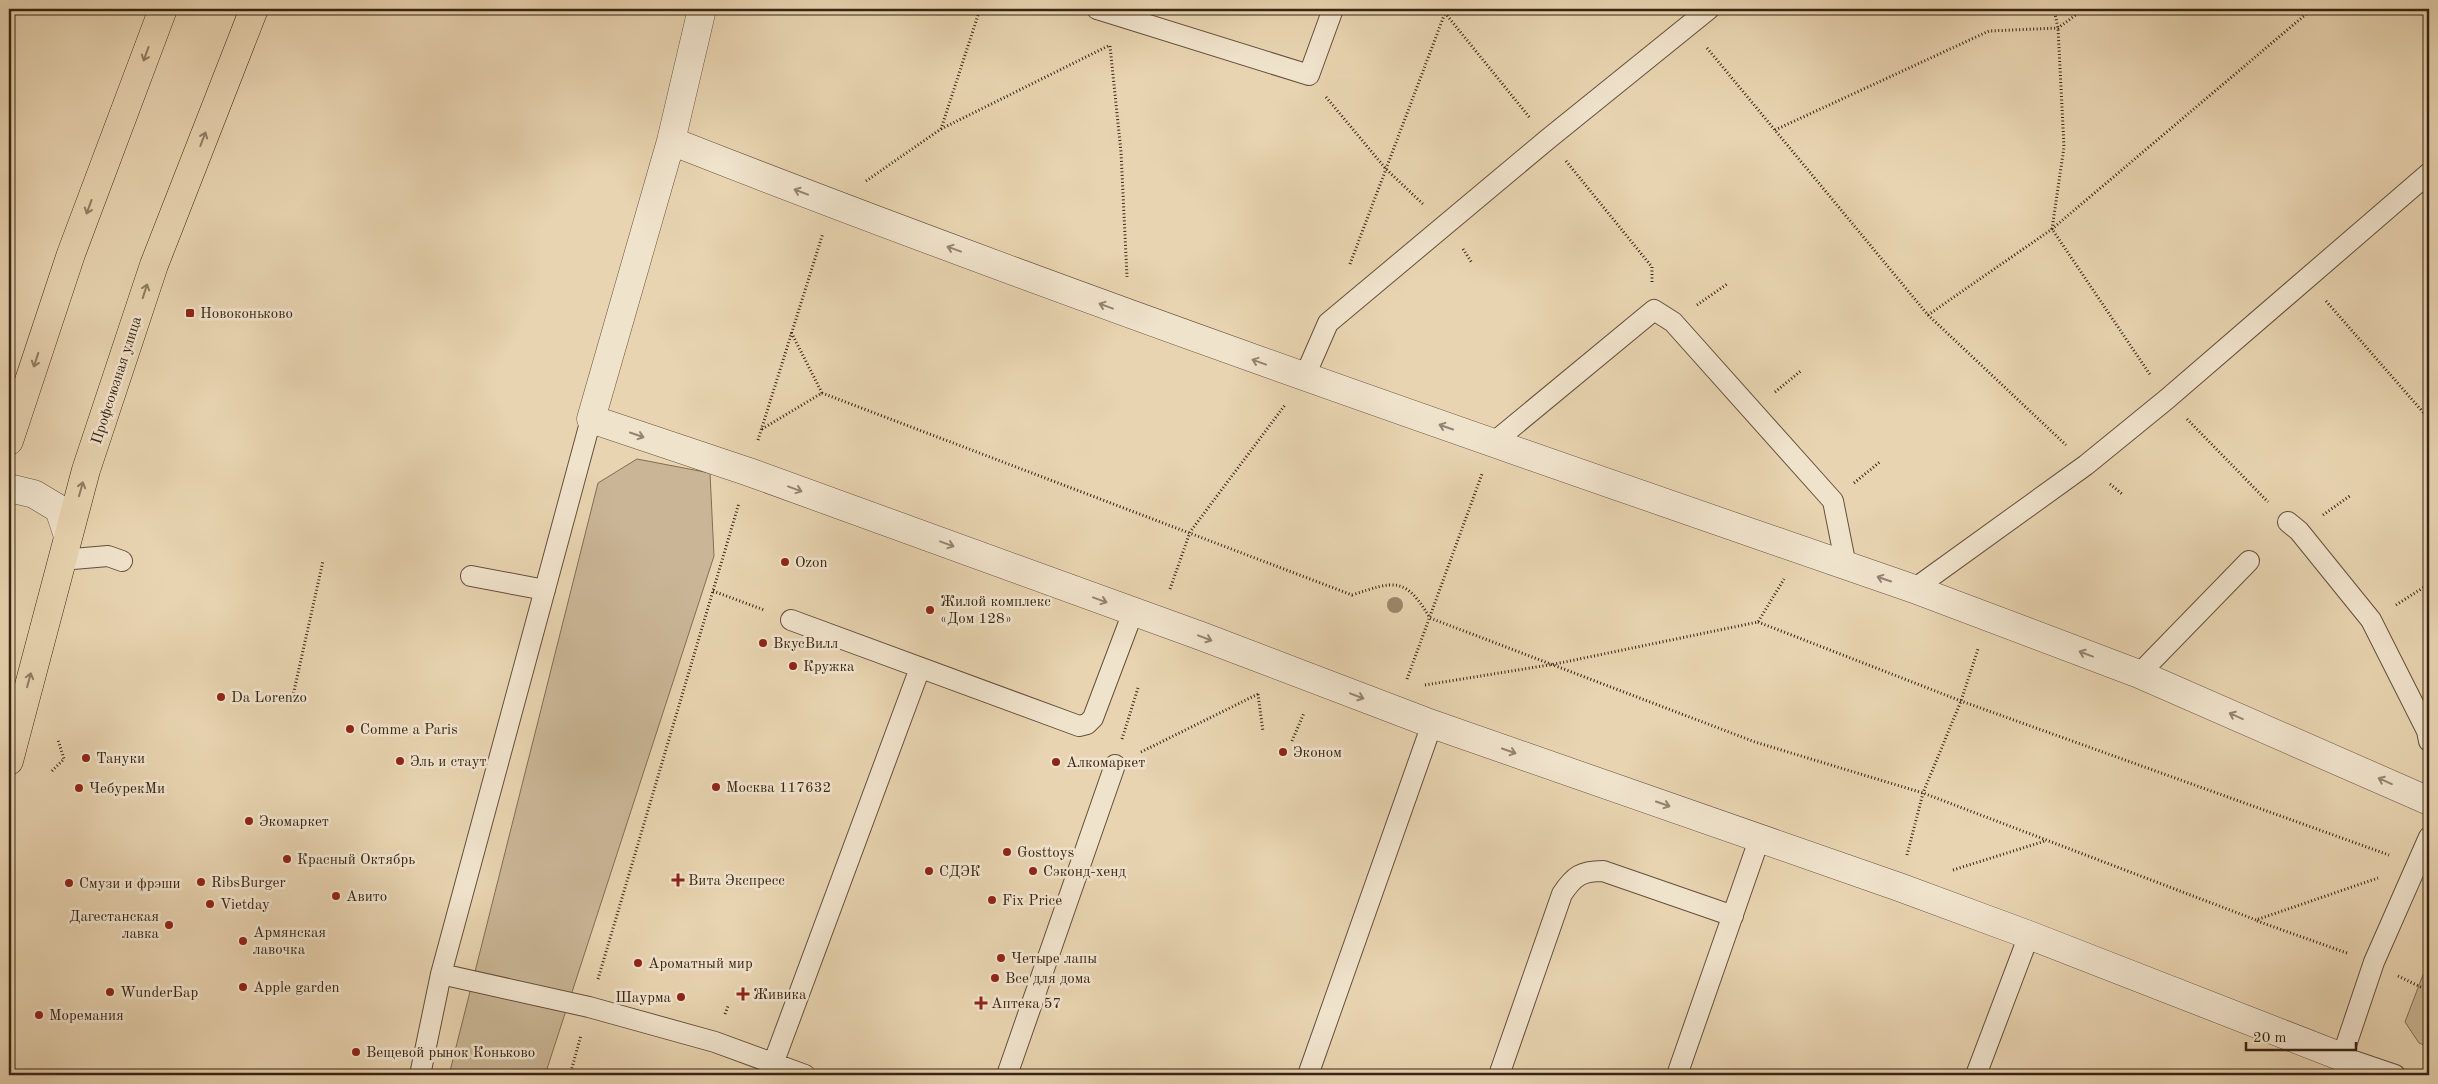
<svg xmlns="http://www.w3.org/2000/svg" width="2438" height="1084" viewBox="0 0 2438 1084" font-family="'Old Standard TT',serif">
<rect width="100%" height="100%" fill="#e8d4b1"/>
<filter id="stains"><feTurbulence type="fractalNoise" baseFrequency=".004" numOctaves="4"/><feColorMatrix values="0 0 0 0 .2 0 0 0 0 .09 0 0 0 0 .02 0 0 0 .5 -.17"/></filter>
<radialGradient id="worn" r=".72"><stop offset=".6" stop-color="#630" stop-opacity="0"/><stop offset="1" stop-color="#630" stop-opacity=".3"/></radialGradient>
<path fill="#cab696" stroke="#826d55" d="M637 459 710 473 714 556 545 1075H449L598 483Z
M2429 959V1047L2419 1043 2405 1022Z"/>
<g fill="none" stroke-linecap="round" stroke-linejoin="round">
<g stroke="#65503b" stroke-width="22">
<path id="service" d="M1097 9 1309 75 1333 9
M1304 378 1328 323 1548 139 1709 9
M1493 443 1654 310 1673 322 1833 501 1846 566
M2288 522 2299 531 2371 620 2427 731 2429 741
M61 560 108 556 122 561
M471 576 545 590
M1914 589 2086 465 2167 399 2429 173
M791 620 1079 726 1087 724 1093 718 1133 612
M2139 674 2249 561
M441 974 589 1007 715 1042 805 1075
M773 1064 920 668
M420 1075 441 974 591 419
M1007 1075 1115 765
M1308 1075 1432 724
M1499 1075 1562 894C1574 876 1581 871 1603 871L1733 916
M1677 1075 1760 837
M1976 1075 2029 935
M2395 1075 2342 1057 2374 962 2429 837"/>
</g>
<g stroke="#65503b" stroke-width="29">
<path id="minor" d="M702 9 671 141 591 419 749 472 1201 636 1432 724 1899 887 2029 935 2342 1057
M671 141C1081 302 1498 445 1914 589L2139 674 2429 801
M9 488 34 494 59 509 68 536"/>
</g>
<g stroke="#392414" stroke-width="29">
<path id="primary" d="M9 441 71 254 163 9
M9 761 86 470 154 265 254 9"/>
</g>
<path stroke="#392414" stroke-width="3" stroke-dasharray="1 2.5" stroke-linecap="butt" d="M1451 9 1445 13 1530 118
M2054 9 2058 28 2064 147 2052 229 2151 376
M1110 46 1121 152 1127 277
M1707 48 1928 315 2066 445
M1326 97 1386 169 1424 205
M941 129 1110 45
M1775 130 1989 31 2058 28 2084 9
M1566 161 1652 267V282
M866 181 941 129 980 9
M1463 249 1472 263
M1350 264 1445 13 1429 9
M2326 301 2429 419
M1697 305 1727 284
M1928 315 2052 229 2312 9
M1775 392 1802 370
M822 393 1352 595C1395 581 1405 576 1430 618L1755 742 1923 793 2256 920 2378 878
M2187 419 2268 502
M762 429 822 393 791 332
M758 440 823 233
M1854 483 1881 461
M2110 484 2122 494
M2323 515 2351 495
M1170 589 1190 532 1285 405
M713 591 764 610
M2396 605 2429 584
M1758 622 1961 701 2389 855
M1407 679 1482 474
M1425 685 1555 664 1758 622 1784 579
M1258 694 1263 732
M292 700 323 561
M1122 739 1138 688
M1292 741 1304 713
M1141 752 1258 694
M52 771 64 759 58 740
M1907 855 1923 793 1961 701 1978 649
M1953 870 2045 841
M2257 921 2347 953
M2398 976 2429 991
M598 979 739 503
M725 1014 728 1006
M570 1075 581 1035"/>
<use href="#service" stroke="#f0e3cc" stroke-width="20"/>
<use href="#minor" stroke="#f0e3cc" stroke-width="28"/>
<use href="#primary" stroke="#e8d4b1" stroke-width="28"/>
</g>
<circle fill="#9c876c" cx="1395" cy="605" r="8"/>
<defs><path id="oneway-shaft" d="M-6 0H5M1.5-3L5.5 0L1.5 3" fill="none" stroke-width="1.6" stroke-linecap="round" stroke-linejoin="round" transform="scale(1.25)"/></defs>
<g stroke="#907c62">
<use href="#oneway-shaft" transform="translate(146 54) rotate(110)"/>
<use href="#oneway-shaft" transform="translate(203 139) rotate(-69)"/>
<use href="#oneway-shaft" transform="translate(89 207) rotate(110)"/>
<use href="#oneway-shaft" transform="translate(145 291) rotate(-72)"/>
<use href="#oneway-shaft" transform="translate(36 360) rotate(108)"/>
<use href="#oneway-shaft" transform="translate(81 489) rotate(-74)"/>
<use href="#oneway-shaft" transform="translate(29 680) rotate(-75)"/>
</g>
<g stroke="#948470">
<use href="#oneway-shaft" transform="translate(801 192) rotate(-159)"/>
<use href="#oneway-shaft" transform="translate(954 249) rotate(-160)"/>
<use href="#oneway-shaft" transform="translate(1106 306) rotate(-160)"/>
<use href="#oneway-shaft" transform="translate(1259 362) rotate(-160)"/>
<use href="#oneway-shaft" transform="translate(1446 427) rotate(-161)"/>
<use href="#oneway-shaft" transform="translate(637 435) rotate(19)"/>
<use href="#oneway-shaft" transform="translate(795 489) rotate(20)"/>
<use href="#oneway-shaft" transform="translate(947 544) rotate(20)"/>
<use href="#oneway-shaft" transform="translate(1884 579) rotate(-161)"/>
<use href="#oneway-shaft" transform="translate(1100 600) rotate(20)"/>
<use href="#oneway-shaft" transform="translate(1205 638) rotate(21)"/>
<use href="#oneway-shaft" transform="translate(2086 654) rotate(-159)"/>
<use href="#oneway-shaft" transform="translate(1357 696) rotate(21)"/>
<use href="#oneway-shaft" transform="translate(2236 716) rotate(-156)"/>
<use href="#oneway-shaft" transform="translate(1509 751) rotate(19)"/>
<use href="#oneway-shaft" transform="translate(2385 781) rotate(-156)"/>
<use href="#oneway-shaft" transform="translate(1663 804) rotate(19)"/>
</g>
<g fill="#8f2418" stroke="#f0e3cc" stroke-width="2">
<rect x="185" y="308" width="10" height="10" rx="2.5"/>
<circle cx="785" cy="562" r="5"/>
<circle cx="930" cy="610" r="5"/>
<circle cx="763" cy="643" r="5"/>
<circle cx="793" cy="666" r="5"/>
<circle cx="221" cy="697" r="5"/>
<circle cx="350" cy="729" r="5"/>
<circle cx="1283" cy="752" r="5"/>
<circle cx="86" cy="758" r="5"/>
<circle cx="400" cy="761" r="5"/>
<circle cx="1056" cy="762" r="5"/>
<circle cx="716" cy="787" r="5"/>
<circle cx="79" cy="788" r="5"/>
<circle cx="249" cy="821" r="5"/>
<circle cx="1007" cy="852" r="5"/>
<circle cx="287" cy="859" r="5"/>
<circle cx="929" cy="871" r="5"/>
<circle cx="1033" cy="871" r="5"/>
<path d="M675.5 872.5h5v5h5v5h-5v5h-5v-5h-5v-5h5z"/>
<circle cx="201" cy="882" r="5"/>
<circle cx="69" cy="883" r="5"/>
<circle cx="336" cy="896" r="5"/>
<circle cx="992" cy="900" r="5"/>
<circle cx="210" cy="904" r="5"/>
<circle cx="169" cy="925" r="5"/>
<circle cx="243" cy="941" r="5"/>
<circle cx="1001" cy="958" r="5"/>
<circle cx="638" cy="963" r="5"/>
<circle cx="995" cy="978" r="5"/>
<circle cx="243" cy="987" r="5"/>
<circle cx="110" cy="992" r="5"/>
<path d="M740.5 986.5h5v5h5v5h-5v5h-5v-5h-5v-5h5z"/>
<circle cx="681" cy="997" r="5"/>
<path d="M978.5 995.5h5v5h5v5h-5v5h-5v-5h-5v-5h5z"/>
<circle cx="39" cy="1015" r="5"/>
<circle cx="356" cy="1052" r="5"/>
</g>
<g text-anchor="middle" stroke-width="5" stroke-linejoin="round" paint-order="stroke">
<g font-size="15" fill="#392414" stroke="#f0e3cc" text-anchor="start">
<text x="200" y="318">Новоконьково</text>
<text x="795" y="567">Ozon</text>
<text x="940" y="606">Жилой комплекс<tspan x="940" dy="17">«Дом 128»</tspan></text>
<text x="773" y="648">ВкусВилл</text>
<text x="803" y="671">Кружка</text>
<text x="231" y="702">Da Lorenzo</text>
<text x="360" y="734">Comme a Paris</text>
<text x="1293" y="757">Эконом</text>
<text x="96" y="763">Тануки</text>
<text x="410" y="766">Эль и стаут</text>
<text x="1066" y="767">Алкомаркет</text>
<text x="726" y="792">Москва 117632</text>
<text x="89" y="793">ЧебурекМи</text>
<text x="259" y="826">Экомаркет</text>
<text x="1017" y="857">Gosttoys</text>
<text x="297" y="864">Красный Октябрь</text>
<text x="939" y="876">СДЭК</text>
<text x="1043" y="876">Сэконд-хенд</text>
<text x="688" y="885">Вита Экспресс</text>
<text x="211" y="887">RibsBurger</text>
<text x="79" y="888">Смузи и фрэши</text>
<text x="346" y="901">Авито</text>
<text x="1002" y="905">Fix Price</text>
<text x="220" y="909">Vietday</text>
<text x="159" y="921" text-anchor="end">Дагестанская<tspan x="159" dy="17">лавка</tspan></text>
<text x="253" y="937">Армянская<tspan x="253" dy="17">лавочка</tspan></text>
<text x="1011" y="963">Четыре лапы</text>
<text x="648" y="968">Ароматный мир</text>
<text x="1005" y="983">Все для дома</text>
<text x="253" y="992">Apple garden</text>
<text x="120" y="997">WunderБар</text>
<text x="753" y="999">Живика</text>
<text x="671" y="1002" text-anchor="end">Шаурма</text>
<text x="991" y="1008">Аптека 57</text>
<text x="49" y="1020">Моремания</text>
<text x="366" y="1057">Вещевой рынок Коньково</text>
</g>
<g font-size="15" fill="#392414" stroke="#f0e3cc">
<text transform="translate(116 380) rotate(-72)" y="5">Профсоюзная улица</text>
</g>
</g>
<rect width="2438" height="1084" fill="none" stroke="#e8d4b1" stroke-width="30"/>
<rect x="10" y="10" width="2418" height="1064" fill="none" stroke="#392414" stroke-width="2.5"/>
<rect x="15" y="15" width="2408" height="1054" fill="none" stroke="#392414"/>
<path d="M2246 1042v8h110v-8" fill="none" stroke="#392414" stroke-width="2.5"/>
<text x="2253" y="1042" font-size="15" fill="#392414" stroke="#f0e3cc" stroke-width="4" paint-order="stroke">20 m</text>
<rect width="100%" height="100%" filter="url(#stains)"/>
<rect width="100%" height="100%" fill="url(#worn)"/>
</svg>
